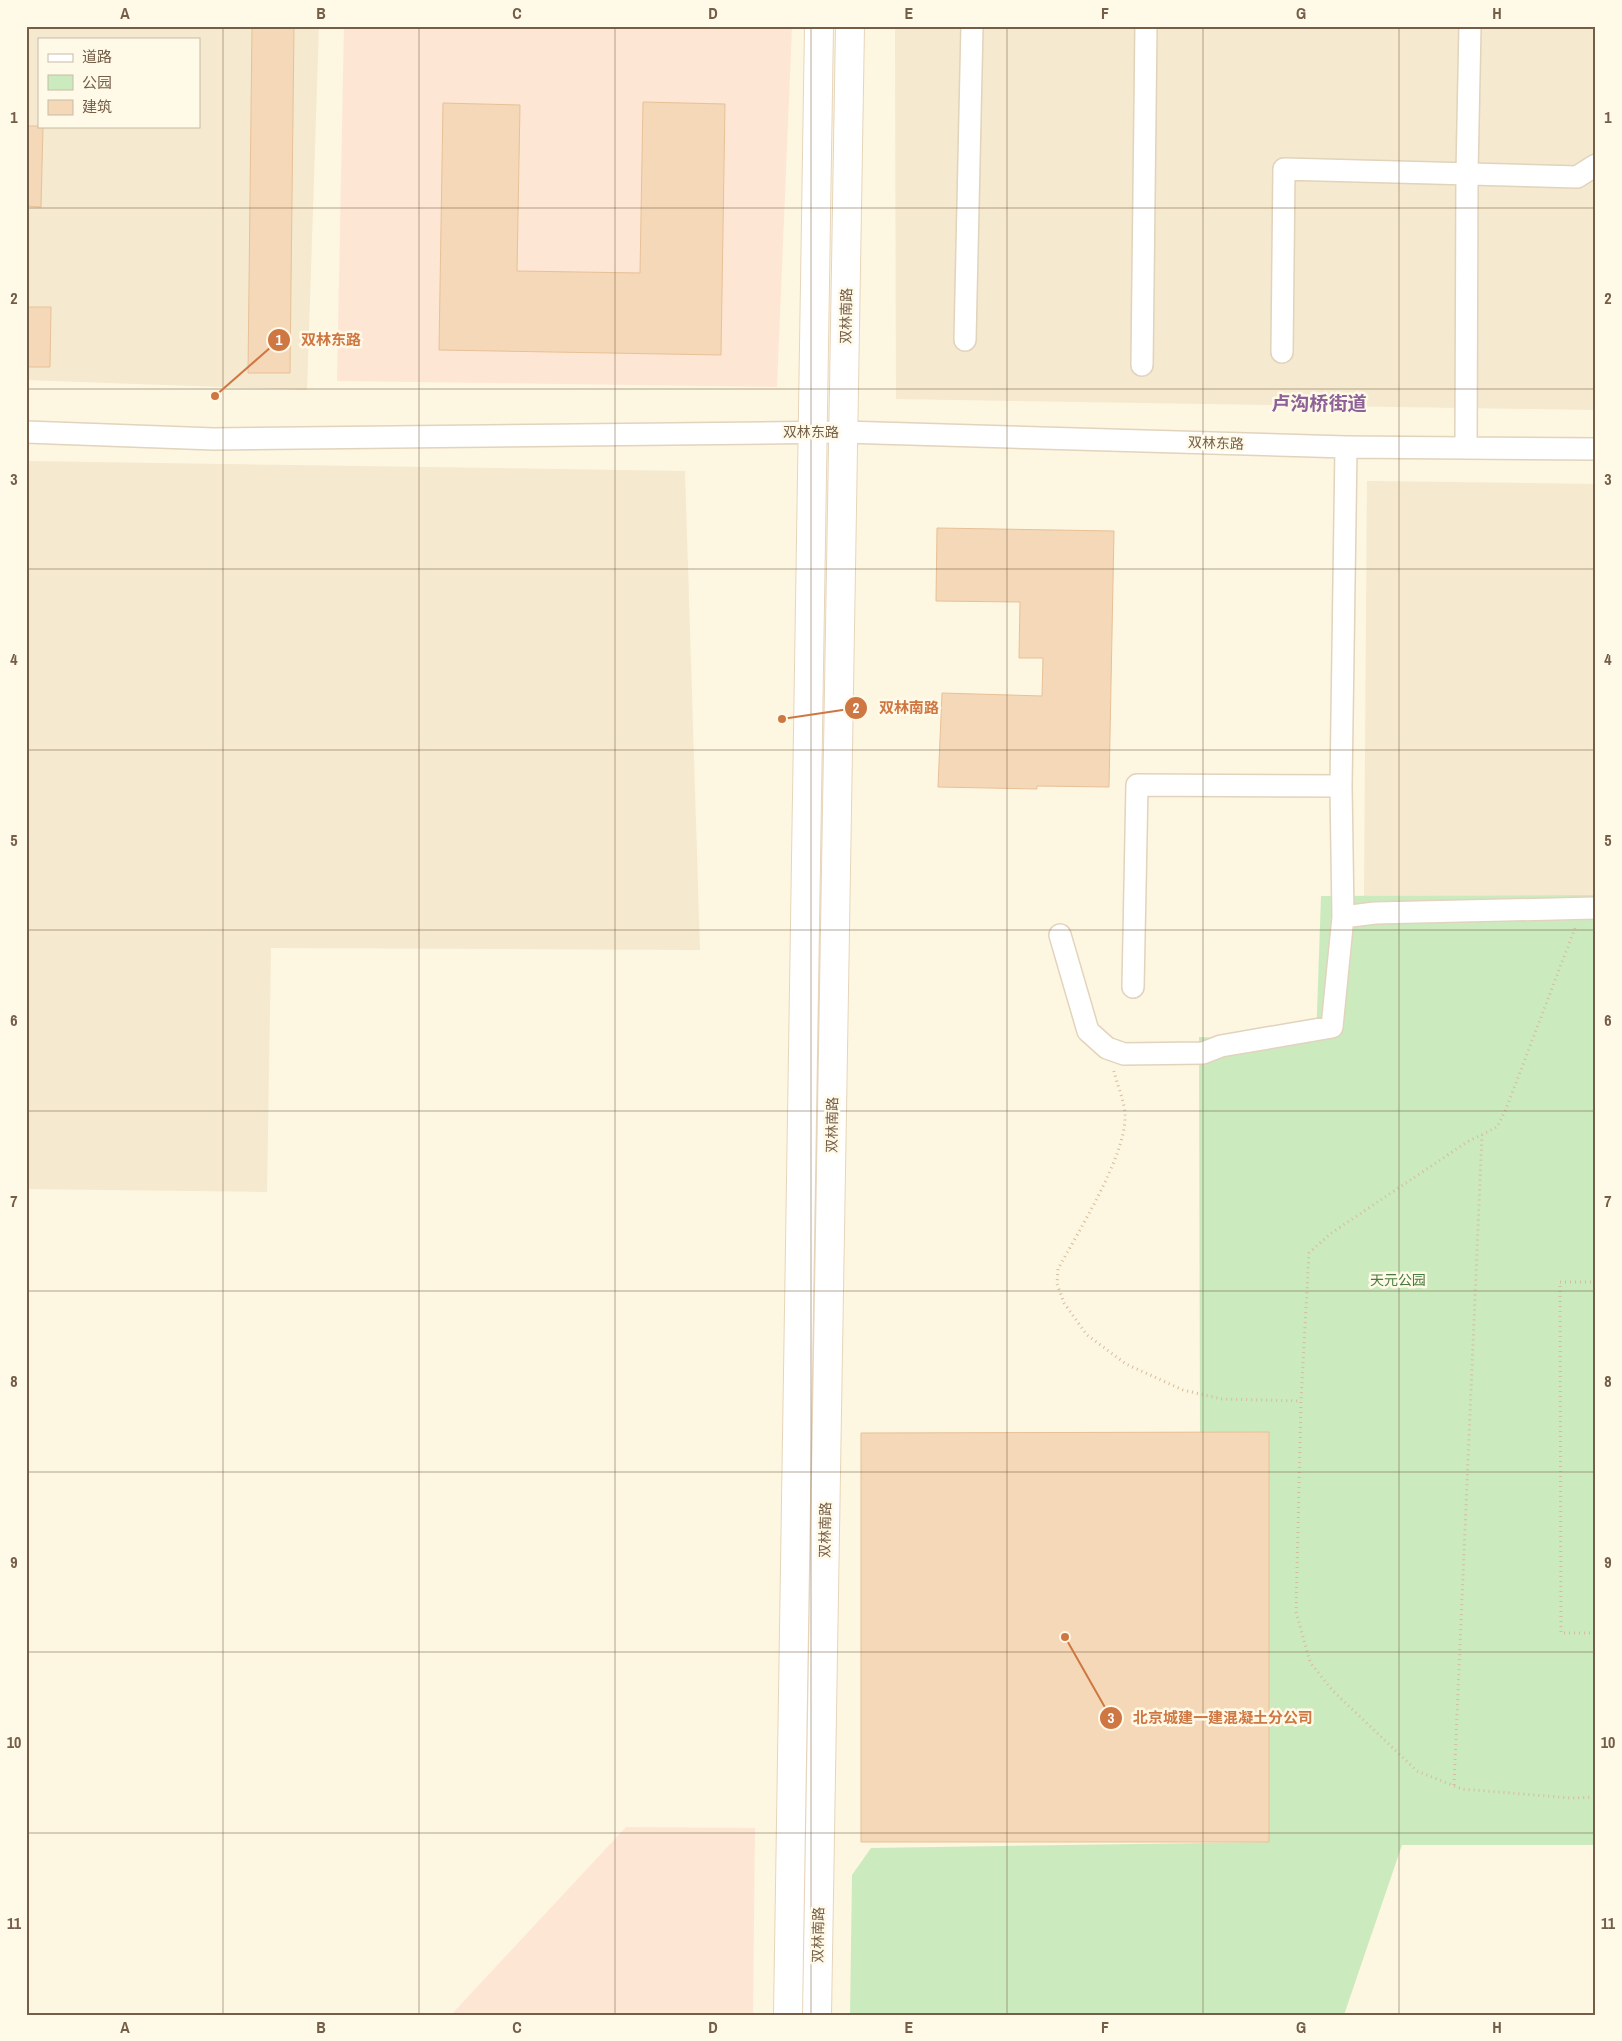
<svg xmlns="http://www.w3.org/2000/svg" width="1622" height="2041" viewBox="0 0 1622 2041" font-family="'Archivo Narrow','Noto Sans SC',sans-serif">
<rect width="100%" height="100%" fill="#fdf6e1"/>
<path fill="#f5e9cf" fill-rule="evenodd" d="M26 26H319L307 390 26 380ZM39 39H199V126H39Z
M895 26H1596V410L896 399Z
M26 461 685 471 700 950 271 948 267 1192 26 1189Z
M1367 481 1596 484V895L1364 896Z"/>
<path fill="#fee6d4" d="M344 26H792L777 387 337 381Z
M626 1827 755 1828 753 2015H451Z"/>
<path fill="#cbebbf" d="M1596 895V1845H1402L1344 2015H850L852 1875 871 1848 1269 1842 1200 1433 1199 1037 1316 1042 1321 896Z"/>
<path fill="#f4d8b7" stroke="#e7c197" d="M252 26H294L290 373H248Z
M643 102 725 104 721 355 439 350 443 103 520 105 517 271 640 273Z
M26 126H43L41 207 26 206Z
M26 307H51L50 367H26Z
M937 528 1114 531 1109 787 1037 786V789L938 787 942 693 1042 696 1043 658H1019L1020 602 936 601Z
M1269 1432V1842H861V1433Z"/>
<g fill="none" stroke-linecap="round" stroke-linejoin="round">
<g stroke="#e2d3bc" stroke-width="24">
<path id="street" d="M965 340 972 26
M1282 352 1284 169 1577 177 1596 165
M1142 365 1146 26
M26 432 214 439 844 432 1346 447 1596 449
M1466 447 1467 172 1470 26
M1343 917 1375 913 1596 908
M1060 935 1088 1031 1107 1048 1124 1054 1203 1053 1221 1046 1332 1027 1343 917 1341 786 1346 447
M1133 987 1137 785 1341 786"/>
</g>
<g stroke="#e7d5ba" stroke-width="30">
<path id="secondary" d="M788 2015 819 26
M817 2015 850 26"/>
</g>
<path stroke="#d8bb9b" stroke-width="3" stroke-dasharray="1 4" stroke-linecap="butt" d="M1575 928 1506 1109 1497 1127 1467 1142 1330 1234 1309 1253 1301 1401 1296 1612 1310 1662 1332 1690 1417 1771 1462 1789 1570 1798 1596 1797
M1114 1071C1117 1085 1125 1102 1125 1116 1126 1156 1078 1232 1058 1269L1057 1284 1064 1303 1087 1335 1126 1364 1183 1390 1222 1399 1301 1401
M1596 1282H1560L1561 1633H1596
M1454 1785 1482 1135"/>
<use href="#street" stroke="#fff" stroke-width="21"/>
<use href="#secondary" stroke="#fff" stroke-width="28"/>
</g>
<path fill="none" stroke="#755e47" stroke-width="1" stroke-opacity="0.55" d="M223 26V2015M419 26V2015M615 26V2015M811 26V2015M1007 26V2015M1203 26V2015M1399 26V2015M26 208H1596M26 389H1596M26 569H1596M26 750H1596M26 930H1596M26 1111H1596M26 1291H1596M26 1472H1596M26 1652H1596M26 1833H1596"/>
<g text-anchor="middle" stroke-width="5" stroke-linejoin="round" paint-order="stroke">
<g font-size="14" fill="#755e47" stroke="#fff9e8">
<text transform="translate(846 316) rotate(-89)" y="5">双林南路</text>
<text x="811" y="437">双林东路</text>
<text transform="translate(1216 443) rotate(2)" y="5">双林东路</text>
<text transform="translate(832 1125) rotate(-89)" y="5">双林南路</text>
<text transform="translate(825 1530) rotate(-89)" y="5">双林南路</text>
<text transform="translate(818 1935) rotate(-89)" y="5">双林南路</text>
</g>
<g font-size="14" fill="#487c3e" stroke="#fff9e8">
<text x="1398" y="1285">天元公园</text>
</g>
<g font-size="19" font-weight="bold" fill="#8e6299" stroke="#fff9e8">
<text x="1319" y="410">卢沟桥街道</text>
</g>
</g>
<path fill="none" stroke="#cf7742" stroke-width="2" d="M215 396L279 340M782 719L856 708M1065 1637L1111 1718"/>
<g fill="#cf7742" stroke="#fff9e8" stroke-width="2">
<circle cx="215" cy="396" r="5"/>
<circle cx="782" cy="719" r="5"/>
<circle cx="1065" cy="1637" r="5"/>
<circle cx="279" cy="340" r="12"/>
<circle cx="856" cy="708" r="12"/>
<circle cx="1111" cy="1718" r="12"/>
</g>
<g font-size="15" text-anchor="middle" font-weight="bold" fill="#fff">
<text x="279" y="345">1</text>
<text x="856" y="713">2</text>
<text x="1111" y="1723">3</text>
</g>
<g font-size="15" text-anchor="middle" font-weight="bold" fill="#cf7742" stroke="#fff9e8" stroke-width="5" stroke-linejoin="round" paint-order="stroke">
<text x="331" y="345">双林东路</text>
<text x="909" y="713">双林南路</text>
<text x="1223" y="1723">北京城建一建混凝土分公司</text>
</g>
<rect width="1622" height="2041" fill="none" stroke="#fff9e8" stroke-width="55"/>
<rect x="38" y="38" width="162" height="90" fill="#fff9e8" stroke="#c8bba8"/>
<rect x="48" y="54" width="25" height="8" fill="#ffffff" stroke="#c8bba8"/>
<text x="82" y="62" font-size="15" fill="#755e47">道路</text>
<rect x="48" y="75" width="25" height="15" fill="#cbebbf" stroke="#c8bba8"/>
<text x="82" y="88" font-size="15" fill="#755e47">公园</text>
<rect x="48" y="100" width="25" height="15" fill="#f4d8b7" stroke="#c8bba8"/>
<text x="82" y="112" font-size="15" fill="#755e47">建筑</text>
<rect x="28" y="28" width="1566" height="1986" fill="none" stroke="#755e47" stroke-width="2"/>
<g font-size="16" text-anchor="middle" font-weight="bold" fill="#755e47">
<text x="125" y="19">A</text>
<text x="321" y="19">B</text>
<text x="517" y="19">C</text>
<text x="713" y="19">D</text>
<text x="909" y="19">E</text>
<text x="1105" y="19">F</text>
<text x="1301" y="19">G</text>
<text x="1497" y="19">H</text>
<text x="14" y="123">1</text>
<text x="1608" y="123">1</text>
<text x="14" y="304">2</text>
<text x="1608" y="304">2</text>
<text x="14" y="485">3</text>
<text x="1608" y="485">3</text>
<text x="14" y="665">4</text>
<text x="1608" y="665">4</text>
<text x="14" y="846">5</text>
<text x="1608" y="846">5</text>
<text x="14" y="1026">6</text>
<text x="1608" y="1026">6</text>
<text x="14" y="1207">7</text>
<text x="1608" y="1207">7</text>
<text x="14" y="1387">8</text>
<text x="1608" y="1387">8</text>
<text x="14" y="1568">9</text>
<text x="1608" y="1568">9</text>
<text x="14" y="1748">10</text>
<text x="1608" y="1748">10</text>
<text x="14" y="1929">11</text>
<text x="1608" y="1929">11</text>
<text x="125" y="2033">A</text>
<text x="321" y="2033">B</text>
<text x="517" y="2033">C</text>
<text x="713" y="2033">D</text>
<text x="909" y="2033">E</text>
<text x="1105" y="2033">F</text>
<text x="1301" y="2033">G</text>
<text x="1497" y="2033">H</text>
</g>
</svg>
